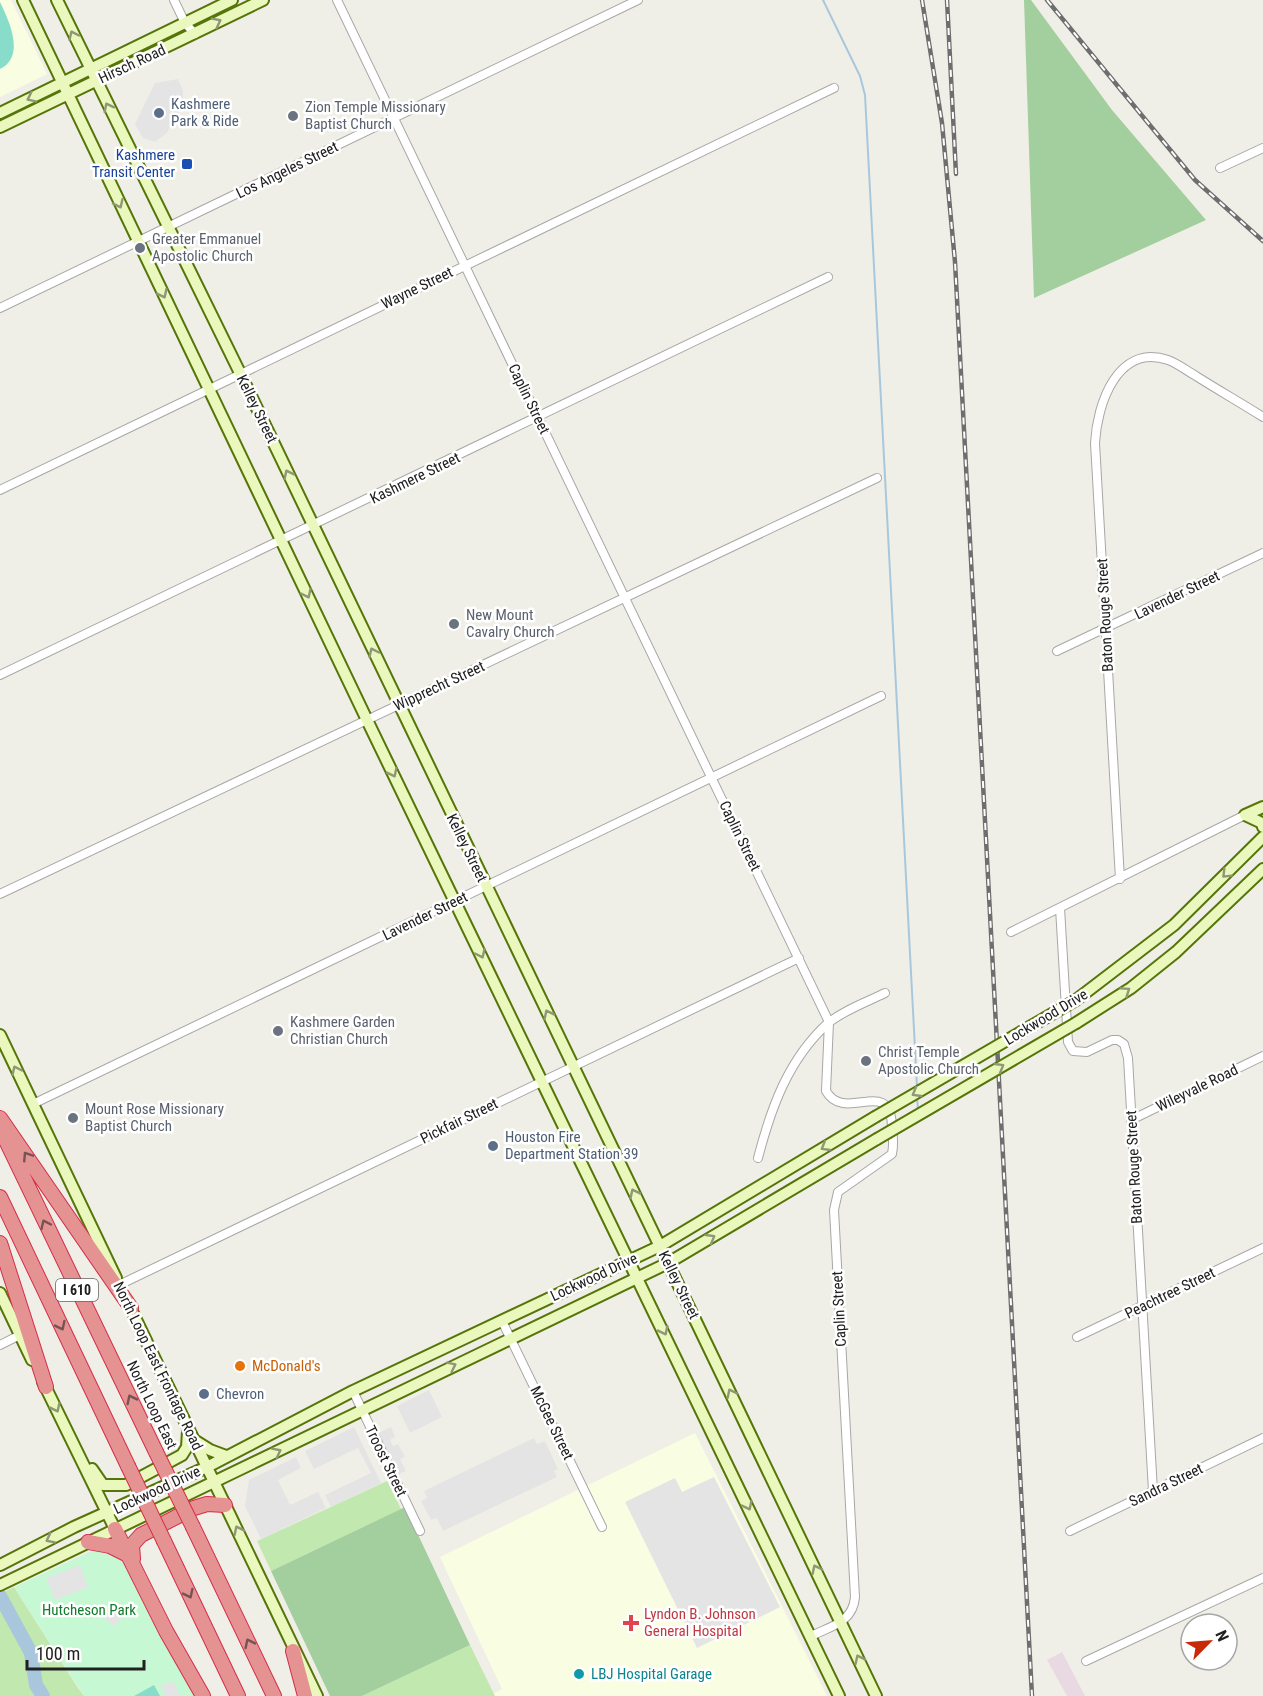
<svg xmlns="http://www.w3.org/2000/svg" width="1263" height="1696" viewBox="0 0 1263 1696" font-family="'Roboto Condensed',sans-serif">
<rect width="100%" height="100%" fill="#f0efe7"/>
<path fill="#e9d9e3" d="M1062 1652 1085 1696H1067L1047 1660Z"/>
<path fill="#f9fee2" d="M0 0H11L47 74 0 97Z
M695 1433 827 1696H489L502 1689 440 1557Z"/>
<path fill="#c1e8af" d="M387 1481 401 1509 271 1571 257 1541Z
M14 1587 78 1688 84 1696H0V1594Z
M470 1645 495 1696H362Z"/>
<path fill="#a3ce9d" d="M1024 0H1031L1112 110 1206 220 1034 298Z
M405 1507 470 1645 362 1696H330L271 1571Z"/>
<path fill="#c6f8d3" d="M105 1549 119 1555 194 1696H84L14 1587 90 1552Z"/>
<path fill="#88dcca" d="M0 2C9 21 26 56 0 69Z
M154 1685 160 1696H134Z"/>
<path fill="#e4e4e4" d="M178 79 183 90V102L167 133 155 142 143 138 135 124 155 83Z
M429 1390 442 1417 410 1433 397 1406Z
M354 1427 381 1483 331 1507 325 1495 371 1473 358 1448 314 1469 305 1451Z
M391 1427 395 1437 390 1440 393 1446 398 1444 405 1457 400 1459 406 1471 397 1475 378 1433Z
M534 1438 537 1444 545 1441 558 1469 554 1471 557 1477 443 1531 437 1518 431 1520 421 1501 427 1498 424 1491Z
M296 1457 301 1468 278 1480 290 1505 318 1492 326 1508 261 1539 245 1506 249 1480Z
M714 1477 780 1607 697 1648 625 1502 675 1478 682 1492Z
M80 1565 88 1587 55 1600 46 1578Z
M109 1608 121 1618 114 1627 102 1615Z
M173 1681 180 1696H166L161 1686Z"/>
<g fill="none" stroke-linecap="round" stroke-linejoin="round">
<path stroke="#a9c7dc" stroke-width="2" d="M823 0 860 76 865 95 917 1087
M917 1096 918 1111"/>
<path stroke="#a9c7dc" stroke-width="14" d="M0 1596 31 1653 36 1685 43 1696"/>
<g stroke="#a7a7a7" stroke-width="10">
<path id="street" d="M174 0 185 23 195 34
M337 0 829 1022 826 1091C845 1124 890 1075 892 1126 893 1135 894 1145 892 1154L838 1192 834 1210 855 1597C853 1622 832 1626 811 1636
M1220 168 1263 148
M0 308 638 0
M0 490 834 88
M1057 651 1263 553
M0 675 828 277
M1120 879 1095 443C1097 405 1117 343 1168 360 1177 363 1187 371 1196 376 1218 390 1241 403 1263 417
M0 894 877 478
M1060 908 1068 1042 1073 1051 1087 1052 1112 1040H1118L1124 1044 1128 1058 1153 1491
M1011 932 1245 815
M33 1104 881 696
M1131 1120 1263 1056
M758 1158C771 1108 788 1060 827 1024 842 1011 867 1002 885 993
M119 1285 799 958
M502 1321 602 1527
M1077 1337 1263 1248
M0 1345 20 1335
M353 1391 420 1531
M1070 1531 1263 1438
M1086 1661 1263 1578"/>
</g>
<g stroke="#567509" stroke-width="14">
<path id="secondary" d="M23 0 367 720 839 1696
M57 0 240 373 876 1696
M0 113 232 0
M0 127 263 0
M1245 815 1262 823 1263 827
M1245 815 1263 807
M1076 1000 1174 925 1263 837
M1076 1023 1131 988 1176 952 1263 869
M0 1035 116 1278
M0 1293 32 1360
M128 1303 317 1696
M43 1382 115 1529
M194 1440 210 1450 226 1456
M92 1469 103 1485H126L182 1455 187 1447 188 1431
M0 1565 74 1527 207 1467 353 1391 660 1246 875 1117
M0 1585 668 1263 877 1139"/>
</g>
<g stroke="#d52d49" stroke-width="16">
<path id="highway" d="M0 1118 131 1308
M0 1128 156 1452
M0 1197 128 1466
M0 1243 46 1387
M193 1527 274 1696
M115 1529 166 1631 203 1696
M164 1541 238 1696
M88 1542 110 1546 130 1556
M133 1559 132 1545 141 1535 194 1508 207 1504 225 1505
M293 1651 305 1696"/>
</g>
<use href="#street" stroke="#fff" stroke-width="8"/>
<use href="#secondary" stroke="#eaf8bd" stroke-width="10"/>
<use href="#highway" stroke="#e49292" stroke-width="14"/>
<g stroke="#6e6e6e" stroke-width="4.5">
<path id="rail" d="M922 0 942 123 955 262 1032 1696
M947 0 956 174
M1047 0 1195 180 1263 241"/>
</g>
<use href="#rail" stroke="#fff" stroke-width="2" stroke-dasharray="7" stroke-linecap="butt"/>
<g stroke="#567509" stroke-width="14" stroke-linecap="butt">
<path id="secondary-bridge" d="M875 1117 1076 1000
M877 1139 1076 1023"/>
</g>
<g stroke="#d52d49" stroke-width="16" stroke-linecap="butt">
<path id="highway-bridge" d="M156 1452 193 1527
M128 1466 164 1541"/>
</g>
<use href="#secondary-bridge" stroke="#eaf8bd" stroke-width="10"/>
<use href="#highway-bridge" stroke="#e49292" stroke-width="14"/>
</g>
<defs><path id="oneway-chevron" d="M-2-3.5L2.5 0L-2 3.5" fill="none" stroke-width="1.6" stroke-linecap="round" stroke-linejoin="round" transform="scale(1.5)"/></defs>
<g stroke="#8f9776">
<use href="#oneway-chevron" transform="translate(217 22) rotate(-27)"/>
<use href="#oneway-chevron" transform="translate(73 35) rotate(-115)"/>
<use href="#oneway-chevron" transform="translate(31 98) rotate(154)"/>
<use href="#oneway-chevron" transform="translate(108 107) rotate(-117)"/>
<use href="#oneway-chevron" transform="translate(119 204) rotate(65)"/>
<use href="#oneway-chevron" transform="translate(163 294) rotate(64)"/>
<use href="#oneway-chevron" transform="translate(288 474) rotate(-116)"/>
<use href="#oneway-chevron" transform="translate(307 594) rotate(65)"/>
<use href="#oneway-chevron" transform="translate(373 652) rotate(-115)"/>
<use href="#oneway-chevron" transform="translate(393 773) rotate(64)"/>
<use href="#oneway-chevron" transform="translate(1226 874) rotate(135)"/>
<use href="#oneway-chevron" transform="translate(481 954) rotate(65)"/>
<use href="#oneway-chevron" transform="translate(1126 991) rotate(-34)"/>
<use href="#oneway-chevron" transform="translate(548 1014) rotate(-116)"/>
<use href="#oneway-chevron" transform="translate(1000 1067) rotate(-30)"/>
<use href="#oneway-chevron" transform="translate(16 1070) rotate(-115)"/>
<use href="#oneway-chevron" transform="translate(916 1093) rotate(150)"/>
<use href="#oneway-chevron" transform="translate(825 1147) rotate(149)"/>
<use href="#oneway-chevron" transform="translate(634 1193) rotate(-116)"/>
<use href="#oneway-chevron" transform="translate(711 1238) rotate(-30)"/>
<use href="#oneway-chevron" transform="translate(664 1331) rotate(64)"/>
<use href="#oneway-chevron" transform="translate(452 1366) rotate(-26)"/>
<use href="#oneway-chevron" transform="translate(731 1393) rotate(-116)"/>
<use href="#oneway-chevron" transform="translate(56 1408) rotate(64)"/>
<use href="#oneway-chevron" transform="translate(277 1452) rotate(-27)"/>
<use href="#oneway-chevron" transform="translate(748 1506) rotate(64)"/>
<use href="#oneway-chevron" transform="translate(238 1530) rotate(-116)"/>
<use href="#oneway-chevron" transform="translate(50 1539) rotate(153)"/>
<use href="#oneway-chevron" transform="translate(816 1569) rotate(-116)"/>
<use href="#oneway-chevron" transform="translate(859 1659) rotate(-116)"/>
</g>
<g stroke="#785353">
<use href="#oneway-chevron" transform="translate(27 1156) rotate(-123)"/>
<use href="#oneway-chevron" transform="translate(45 1224) rotate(-115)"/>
<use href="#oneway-chevron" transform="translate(61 1326) rotate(64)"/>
<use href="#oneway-chevron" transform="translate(131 1399) rotate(-116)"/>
<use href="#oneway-chevron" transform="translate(189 1594) rotate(64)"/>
<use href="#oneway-chevron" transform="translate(249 1643) rotate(-116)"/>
</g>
<g fill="#5c6f8a" stroke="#fff" stroke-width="2">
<circle cx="159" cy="113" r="6"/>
<circle cx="493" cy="1146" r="6"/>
<circle cx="204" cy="1394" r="6"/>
</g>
<g fill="#6b7280" stroke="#fff" stroke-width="2">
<circle cx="293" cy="116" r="6"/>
<circle cx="140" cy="248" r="6"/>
<circle cx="454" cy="624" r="6"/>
<circle cx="278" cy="1031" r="6"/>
<circle cx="866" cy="1061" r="6"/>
<circle cx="73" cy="1118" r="6"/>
</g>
<rect fill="#1a4fb4" stroke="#fff" stroke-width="2" x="181" y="158" width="12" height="12" rx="3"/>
<circle fill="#e8710a" stroke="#fff" stroke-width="2" cx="240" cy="1366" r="6"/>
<path fill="#e0444e" stroke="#fff" stroke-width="2" d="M628 1614h6v6h6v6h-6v6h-6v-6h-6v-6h6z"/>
<circle fill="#0f9aa8" stroke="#fff" stroke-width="2" cx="579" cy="1674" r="6"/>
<g text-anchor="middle" stroke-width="5" stroke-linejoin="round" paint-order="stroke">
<rect fill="#fff" stroke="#636363" stroke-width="1.5" x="56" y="1279" width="42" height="22" rx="4.5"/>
<g font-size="14" font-weight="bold" fill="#202020">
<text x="77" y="1295">I 610</text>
</g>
<g font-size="15" fill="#202020" stroke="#fff">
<text transform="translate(132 64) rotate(-25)" y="5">Hirsch Road</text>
<text transform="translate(287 170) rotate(-26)" y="5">Los Angeles Street</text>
<text transform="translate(417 288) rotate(-26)" y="5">Wayne Street</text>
<text transform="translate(529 399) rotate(64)" y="5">Caplin Street</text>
<text transform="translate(257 409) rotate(64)" y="5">Kelley Street</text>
<text transform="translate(415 478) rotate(-26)" y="5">Kashmere Street</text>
<text transform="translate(1177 595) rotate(-26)" y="5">Lavender Street</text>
<text transform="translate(1105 615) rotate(-93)" y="5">Baton Rouge Street</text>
<text transform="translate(439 686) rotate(-25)" y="5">Wipprecht Street</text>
<text transform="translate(740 836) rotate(64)" y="5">Caplin Street</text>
<text transform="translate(467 848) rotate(64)" y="5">Kelley Street</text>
<text transform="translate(425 916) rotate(-26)" y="5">Lavender Street</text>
<text transform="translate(1046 1017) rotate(-31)" y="5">Lockwood Drive</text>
<text transform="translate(1197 1088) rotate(-26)" y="5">Wileyvale Road</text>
<text transform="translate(459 1121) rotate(-26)" y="5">Pickfair Street</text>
<text transform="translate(1134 1167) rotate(-93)" y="5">Baton Rouge Street</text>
<text transform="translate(594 1277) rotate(-25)" y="5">Lockwood Drive</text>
<text transform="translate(679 1285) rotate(64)" y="5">Kelley Street</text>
<text transform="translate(1170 1293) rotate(-26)" y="5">Peachtree Street</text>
<text transform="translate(839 1309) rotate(-93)" y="5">Caplin Street</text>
<text transform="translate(158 1366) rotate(64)" y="5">North Loop East Frontage Road</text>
<text transform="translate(152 1405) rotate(64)" y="5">North Loop East</text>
<text transform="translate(552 1423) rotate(64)" y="5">McGee Street</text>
<text transform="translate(386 1461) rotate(64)" y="5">Troost Street</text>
<text transform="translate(1166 1485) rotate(-26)" y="5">Sandra Street</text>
<text transform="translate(157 1490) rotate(-25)" y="5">Lockwood Drive</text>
</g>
<g font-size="15" fill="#4e5e75" stroke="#fff" text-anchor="start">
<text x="171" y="109">Kashmere<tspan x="171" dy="17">Park &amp; Ride</tspan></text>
<text x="505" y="1142">Houston Fire<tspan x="505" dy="17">Department Station 39</tspan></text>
<text x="216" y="1399">Chevron</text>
</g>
<g font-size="15" fill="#5b616d" stroke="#fff" text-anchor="start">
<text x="305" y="112">Zion Temple Missionary<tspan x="305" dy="17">Baptist Church</tspan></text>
<text x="152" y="244">Greater Emmanuel<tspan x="152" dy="17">Apostolic Church</tspan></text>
<text x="466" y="620">New Mount<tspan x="466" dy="17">Cavalry Church</tspan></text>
<text x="290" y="1027">Kashmere Garden<tspan x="290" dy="17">Christian Church</tspan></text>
<text x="878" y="1057">Christ Temple<tspan x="878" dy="17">Apostolic Church</tspan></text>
<text x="85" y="1114">Mount Rose Missionary<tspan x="85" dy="17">Baptist Church</tspan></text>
</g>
<g font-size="15" fill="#164399" stroke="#fff" text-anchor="end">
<text x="175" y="160">Kashmere<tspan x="175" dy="17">Transit Center</tspan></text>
</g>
<g font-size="15" fill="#c56008" stroke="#fff" text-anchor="start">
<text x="252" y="1371">McDonald's</text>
</g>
<g font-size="15" fill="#107c2c" stroke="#fff">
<text x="89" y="1615">Hutcheson Park</text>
</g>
<g font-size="15" fill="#be3a42" stroke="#fff" text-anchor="start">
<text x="644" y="1619">Lyndon B. Johnson<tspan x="644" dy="17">General Hospital</tspan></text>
</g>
<g font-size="15" fill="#0d838f" stroke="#fff" text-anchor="start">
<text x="591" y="1679">LBJ Hospital Garage</text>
</g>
</g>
<g transform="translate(1209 1642) rotate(65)"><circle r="28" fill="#ffffff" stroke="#a6a6a6" stroke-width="1.5"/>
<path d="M0-4.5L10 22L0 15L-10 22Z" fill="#c92907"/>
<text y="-9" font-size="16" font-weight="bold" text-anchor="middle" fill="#202020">N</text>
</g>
<path d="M27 1660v9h117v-9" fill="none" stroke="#202020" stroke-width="3"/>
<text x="36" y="1660" font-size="18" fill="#202020" stroke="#ffffff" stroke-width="4.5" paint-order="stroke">100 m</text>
</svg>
